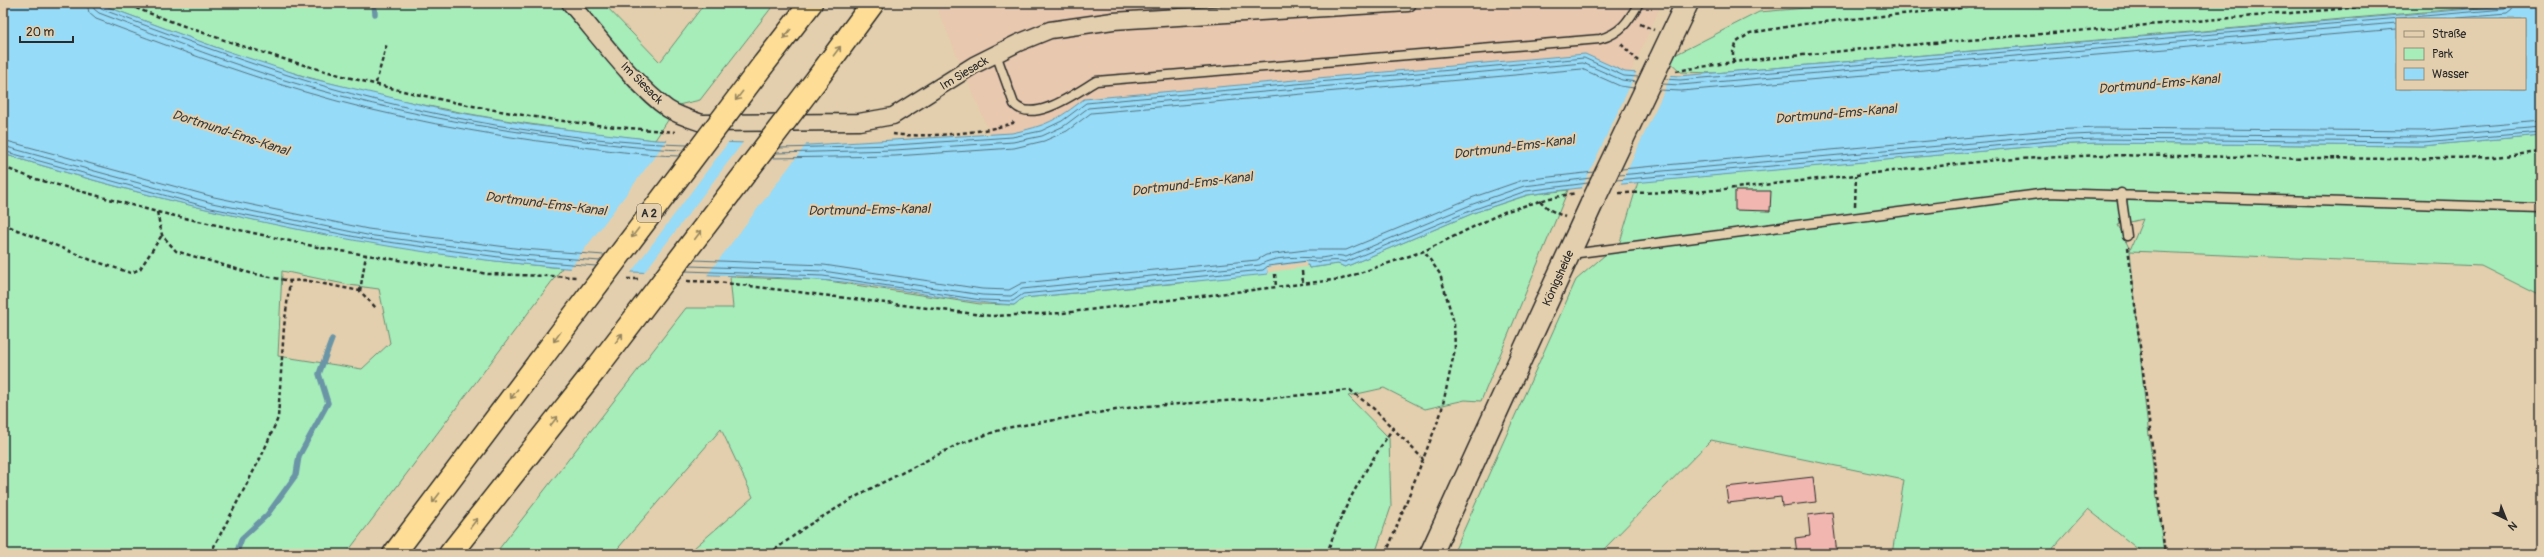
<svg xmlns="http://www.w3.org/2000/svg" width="2544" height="557" viewBox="0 0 2544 557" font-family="Pangolin,sans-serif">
<rect width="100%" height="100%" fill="#e3cfad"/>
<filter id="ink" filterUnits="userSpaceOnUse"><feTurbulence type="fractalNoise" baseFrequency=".025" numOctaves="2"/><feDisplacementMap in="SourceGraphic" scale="8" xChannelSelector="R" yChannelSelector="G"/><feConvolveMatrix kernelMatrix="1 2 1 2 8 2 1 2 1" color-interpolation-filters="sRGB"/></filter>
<g filter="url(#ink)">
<path fill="#e8c8ae" d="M935 3H1662L1612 113 1014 191Z"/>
<path fill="#a6edba" stroke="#688c72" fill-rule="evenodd" d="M97 3H603L660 62 705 3H775L700 100 678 105 655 140C539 128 424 109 311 78 238 58 168 29 97 3Z
M1866 3H2528L1715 73 1681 72 1667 59 1759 12Z
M2541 135V296L2481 266 2130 251 2146 412 2164 554H2144L2088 509 2048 554H1892L1904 480 1711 440 1602 551V554H1453L1576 280 1620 242 1638 182 2050 145 2096 143 2423 146ZM2143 219 2130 250 2118 225Z
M3 154C188 210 369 250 562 268L346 554H3ZM282 271 349 285 379 289 390 343 362 369 278 356Z
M1568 190 1481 401 1465 400 1425 409 1384 388 1348 396 1389 438 1391 507 1375 554H687L753 497 721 429 613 554H495L686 308H733L730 277 822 280 980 304 1014 305 1023 298 1180 283 1309 265V268L1338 264 1345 267 1476 212 1528 195Z"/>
<path fill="#96dbf8" stroke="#6b95a6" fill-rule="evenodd" d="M3 3H97L215 47 309 78 444 110 531 125 655 140 809 145 1012 133C1045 126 1058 120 1084 99L1585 54 1625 72 1679 76 2541 3V135L2423 146 2096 143 2050 145 1579 188 1527 195 1476 212 1345 267 1338 264 1309 268 1308 265 1268 270V274L1023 298 1014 305C949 302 885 284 820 280 721 273 621 275 522 264 345 246 173 205 3 154ZM2397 19H2525V89H2397Z"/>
<path fill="#e3cfad" d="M1637 71 1672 74 1620 186 1581 190Z
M668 139 730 140 630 274 568 271Z
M744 141 808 142 705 278 643 274Z
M1306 262 1307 269V267L1270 272 1268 275 1267 267Z"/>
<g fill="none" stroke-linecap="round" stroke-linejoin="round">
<path stroke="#56717d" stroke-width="1" d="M87 3 89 13 96 19C165 45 234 71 305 92 390 117 480 134 568 145 605 150 642 155 679 156
M93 3 94 9 99 13C168 39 237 67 308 87 393 111 481 128 569 139 607 144 645 149 684 150
M98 3 101 9C169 34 237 60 307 81 423 116 567 142 687 145
M2446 19 2507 14 2512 10 2514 3
M1664 79 1680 80 2505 9 2509 3
M1662 84 1680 85 2397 23
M1659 90 1681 91 2397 29
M3 140 214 197 368 229 522 249 604 255
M3 146 212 203 367 235 521 255 600 261
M780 148 895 145 1012 137 1041 131 1062 121 1086 103 1584 58 1624 76 1639 77
M3 151 211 208 366 239 521 260 596 266
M776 153 895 150 1013 142 1042 136 1064 126 1088 108 1583 63 1622 80 1636 82
M772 158 895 156 1014 148 1044 141 1067 131 1091 113 1582 69 1620 86 1634 88
M1622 169 2050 130 2096 128 2423 131 2541 121
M1619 175 2050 136 2096 134 2423 137 2541 127
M1616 180 2050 141 2096 139 2423 142 2541 132
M694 260 824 265 982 289 1009 290 1022 283 1257 260 1266 255 1306 250H1346L1471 198 1523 180 1594 172
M690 266 823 271 982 295 1011 296 1022 289 1260 265C1273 256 1300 257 1315 258 1326 259 1335 253 1346 257L1473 204 1524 186 1591 178
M686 271 823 276 981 300 1013 301 1023 294 1263 270 1268 266 1307 261C1320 264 1333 258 1345 262L1475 209 1526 191 1588 183"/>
<path stroke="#6b95a6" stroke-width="5.5" d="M374 3 375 14
M236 554 242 538 267 515 296 475 299 456 328 403 319 374 332 339"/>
</g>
<path fill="#f2b6b0" stroke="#2b2b2b" d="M1735 191H1771L1770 211 1735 210Z
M1813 477 1816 502 1782 506 1781 497 1728 503 1726 487Z
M1832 512 1837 554H1797L1795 538 1810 536 1808 515Z"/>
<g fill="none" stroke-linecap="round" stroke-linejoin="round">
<g stroke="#2b2b2b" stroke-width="11">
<path id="lane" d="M996 54 1014 104C1033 125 1077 92 1096 81L1600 39C1621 33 1628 22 1639 3
M2121 193 2127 236
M1571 254 2047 193 2541 208"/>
</g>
<g stroke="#2b2b2b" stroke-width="19">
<path id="street" d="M570 3C597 34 635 86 668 109 679 116 690 119 702 123L859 122 893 116 974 65 1018 43 1050 30 1113 21 1408 3"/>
</g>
<g stroke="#2b2b2b" stroke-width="25">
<path id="secondary" d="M1660 60 1687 3
M1431 554 1592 203"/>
</g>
<g stroke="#2b2b2b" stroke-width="25">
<path id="highway" d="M763 65 811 3
M814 83 873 3
M394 554 538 363
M450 554 596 369"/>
</g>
<path stroke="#2b2b2b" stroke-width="2.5" stroke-dasharray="4 3" stroke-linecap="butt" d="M123 3C257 56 399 96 542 118 586 125 631 128 675 132
M1640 24 1654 30
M1621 44 1638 61
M1733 62V52L1737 42 1750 33 1804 24 2010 3
M1676 71 1733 62 1862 49 2410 3
M376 83 387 43
M893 134C924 138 984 133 1013 123L1015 119
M3 167 32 178 157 212 322 248 488 274 578 277
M1619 193 1697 192 1996 160 2103 155 2391 159 2494 157 2541 152
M1540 201 1550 210 1565 217
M1855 206 1856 176
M157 212 162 235 176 251 250 273 290 281 304 280 360 291 377 309
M3 224 91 260 131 273 140 269 162 235
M2128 247 2165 554
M1302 271 1303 283
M1275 274 1276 287
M627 279H640
M687 281 717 282 991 316 1063 313 1342 279 1424 251 1504 212 1550 198 1576 193
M360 291 366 255
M210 554 262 455 278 418 284 327 290 281
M769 554 807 526 864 492 959 444 1006 428 1134 407 1283 397 1350 390 1374 409 1423 459
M1327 554C1341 509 1367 467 1393 428
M1386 554 1441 413 1455 349 1454 323 1440 274 1424 251"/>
<use href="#lane" stroke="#e3cfad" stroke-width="8"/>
<use href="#street" stroke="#e3cfad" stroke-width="16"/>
<use href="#secondary" stroke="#e3cfad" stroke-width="22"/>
<use href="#highway" stroke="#fede96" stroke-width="22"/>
<g stroke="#2b2b2b" stroke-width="25" stroke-linecap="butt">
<path id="secondary-bridge" d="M1592 203 1660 60"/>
</g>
<g stroke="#2b2b2b" stroke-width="25" stroke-linecap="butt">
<path id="highway-bridge" d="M538 363 763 65
M596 369 814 83"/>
</g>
<use href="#secondary-bridge" stroke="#e3cfad" stroke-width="22"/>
<use href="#highway-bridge" stroke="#fede96" stroke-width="22"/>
</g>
<defs><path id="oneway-shaft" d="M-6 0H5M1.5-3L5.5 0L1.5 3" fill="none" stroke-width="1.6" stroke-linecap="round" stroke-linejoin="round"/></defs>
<g stroke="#948460">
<use href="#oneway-shaft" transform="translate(787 34) rotate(128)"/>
<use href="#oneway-shaft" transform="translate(837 51) rotate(-53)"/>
<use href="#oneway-shaft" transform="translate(739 96) rotate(128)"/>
<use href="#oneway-shaft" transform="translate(635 233) rotate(127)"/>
<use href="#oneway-shaft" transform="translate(698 235) rotate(-53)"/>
<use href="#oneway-shaft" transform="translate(557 337) rotate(126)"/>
<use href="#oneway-shaft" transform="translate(619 338) rotate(-53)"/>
<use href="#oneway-shaft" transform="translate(514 394) rotate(127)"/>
<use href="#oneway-shaft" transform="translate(554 421) rotate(-52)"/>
<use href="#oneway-shaft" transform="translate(436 498) rotate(127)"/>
<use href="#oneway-shaft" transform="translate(474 523) rotate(-52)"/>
</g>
</g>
<g text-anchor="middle" stroke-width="4" stroke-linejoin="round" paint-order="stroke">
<rect fill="#e3cfad" stroke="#625c52" stroke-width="1" x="637" y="204" width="24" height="18" rx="3"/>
<g font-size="11" font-weight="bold" fill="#2b2b2b">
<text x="649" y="217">A 2</text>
</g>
<g font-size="12" fill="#2b2b2b" stroke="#e3cfad">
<text transform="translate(964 73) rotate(-31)" y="4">Im Siesack</text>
<text transform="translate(642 83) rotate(45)" y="4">Im Siesack</text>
<text transform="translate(1558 278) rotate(-66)" y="4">Königsheide</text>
</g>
<g font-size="13" font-style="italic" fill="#363d40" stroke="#e3cfad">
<text transform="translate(2159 83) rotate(-5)" y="5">Dortmund-Ems-Kanal</text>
<text transform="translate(1836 113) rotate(-5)" y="5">Dortmund-Ems-Kanal</text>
<text transform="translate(231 132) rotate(18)" y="5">Dortmund-Ems-Kanal</text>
<text transform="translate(1514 146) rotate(-7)" y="5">Dortmund-Ems-Kanal</text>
<text transform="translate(1192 183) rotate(-7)" y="5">Dortmund-Ems-Kanal</text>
<text transform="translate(546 203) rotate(7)" y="5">Dortmund-Ems-Kanal</text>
<text transform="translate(869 209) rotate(-1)" y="5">Dortmund-Ems-Kanal</text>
</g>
</g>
<rect width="2544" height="557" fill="none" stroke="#e3cfad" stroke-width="16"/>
<rect x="8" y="8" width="2528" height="541" fill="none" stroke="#2b2b2b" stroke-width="1.5" filter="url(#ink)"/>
<rect x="2396" y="18" width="130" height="72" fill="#e3cfad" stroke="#998d79"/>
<rect x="2404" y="31" width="20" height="6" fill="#e3cfad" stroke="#998d79"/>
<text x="2432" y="38" font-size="12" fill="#2b2b2b">Straße</text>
<rect x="2404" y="48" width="20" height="12" fill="#a6edba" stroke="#998d79"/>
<text x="2432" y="58" font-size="12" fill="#2b2b2b">Park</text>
<rect x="2404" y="68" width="20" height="12" fill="#96dbf8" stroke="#998d79"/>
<text x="2432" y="78" font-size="12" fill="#2b2b2b">Wasser</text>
<g transform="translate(2506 519) rotate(137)" stroke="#e3cfad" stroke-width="3" paint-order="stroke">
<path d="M0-3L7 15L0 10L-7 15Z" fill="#2b2b2b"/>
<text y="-6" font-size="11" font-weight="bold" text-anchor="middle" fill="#2b2b2b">N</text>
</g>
<path d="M20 36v6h53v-6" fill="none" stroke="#2b2b2b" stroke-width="2"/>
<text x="26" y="36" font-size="12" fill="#2b2b2b" stroke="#e3cfad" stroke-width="3" paint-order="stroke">20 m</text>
</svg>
